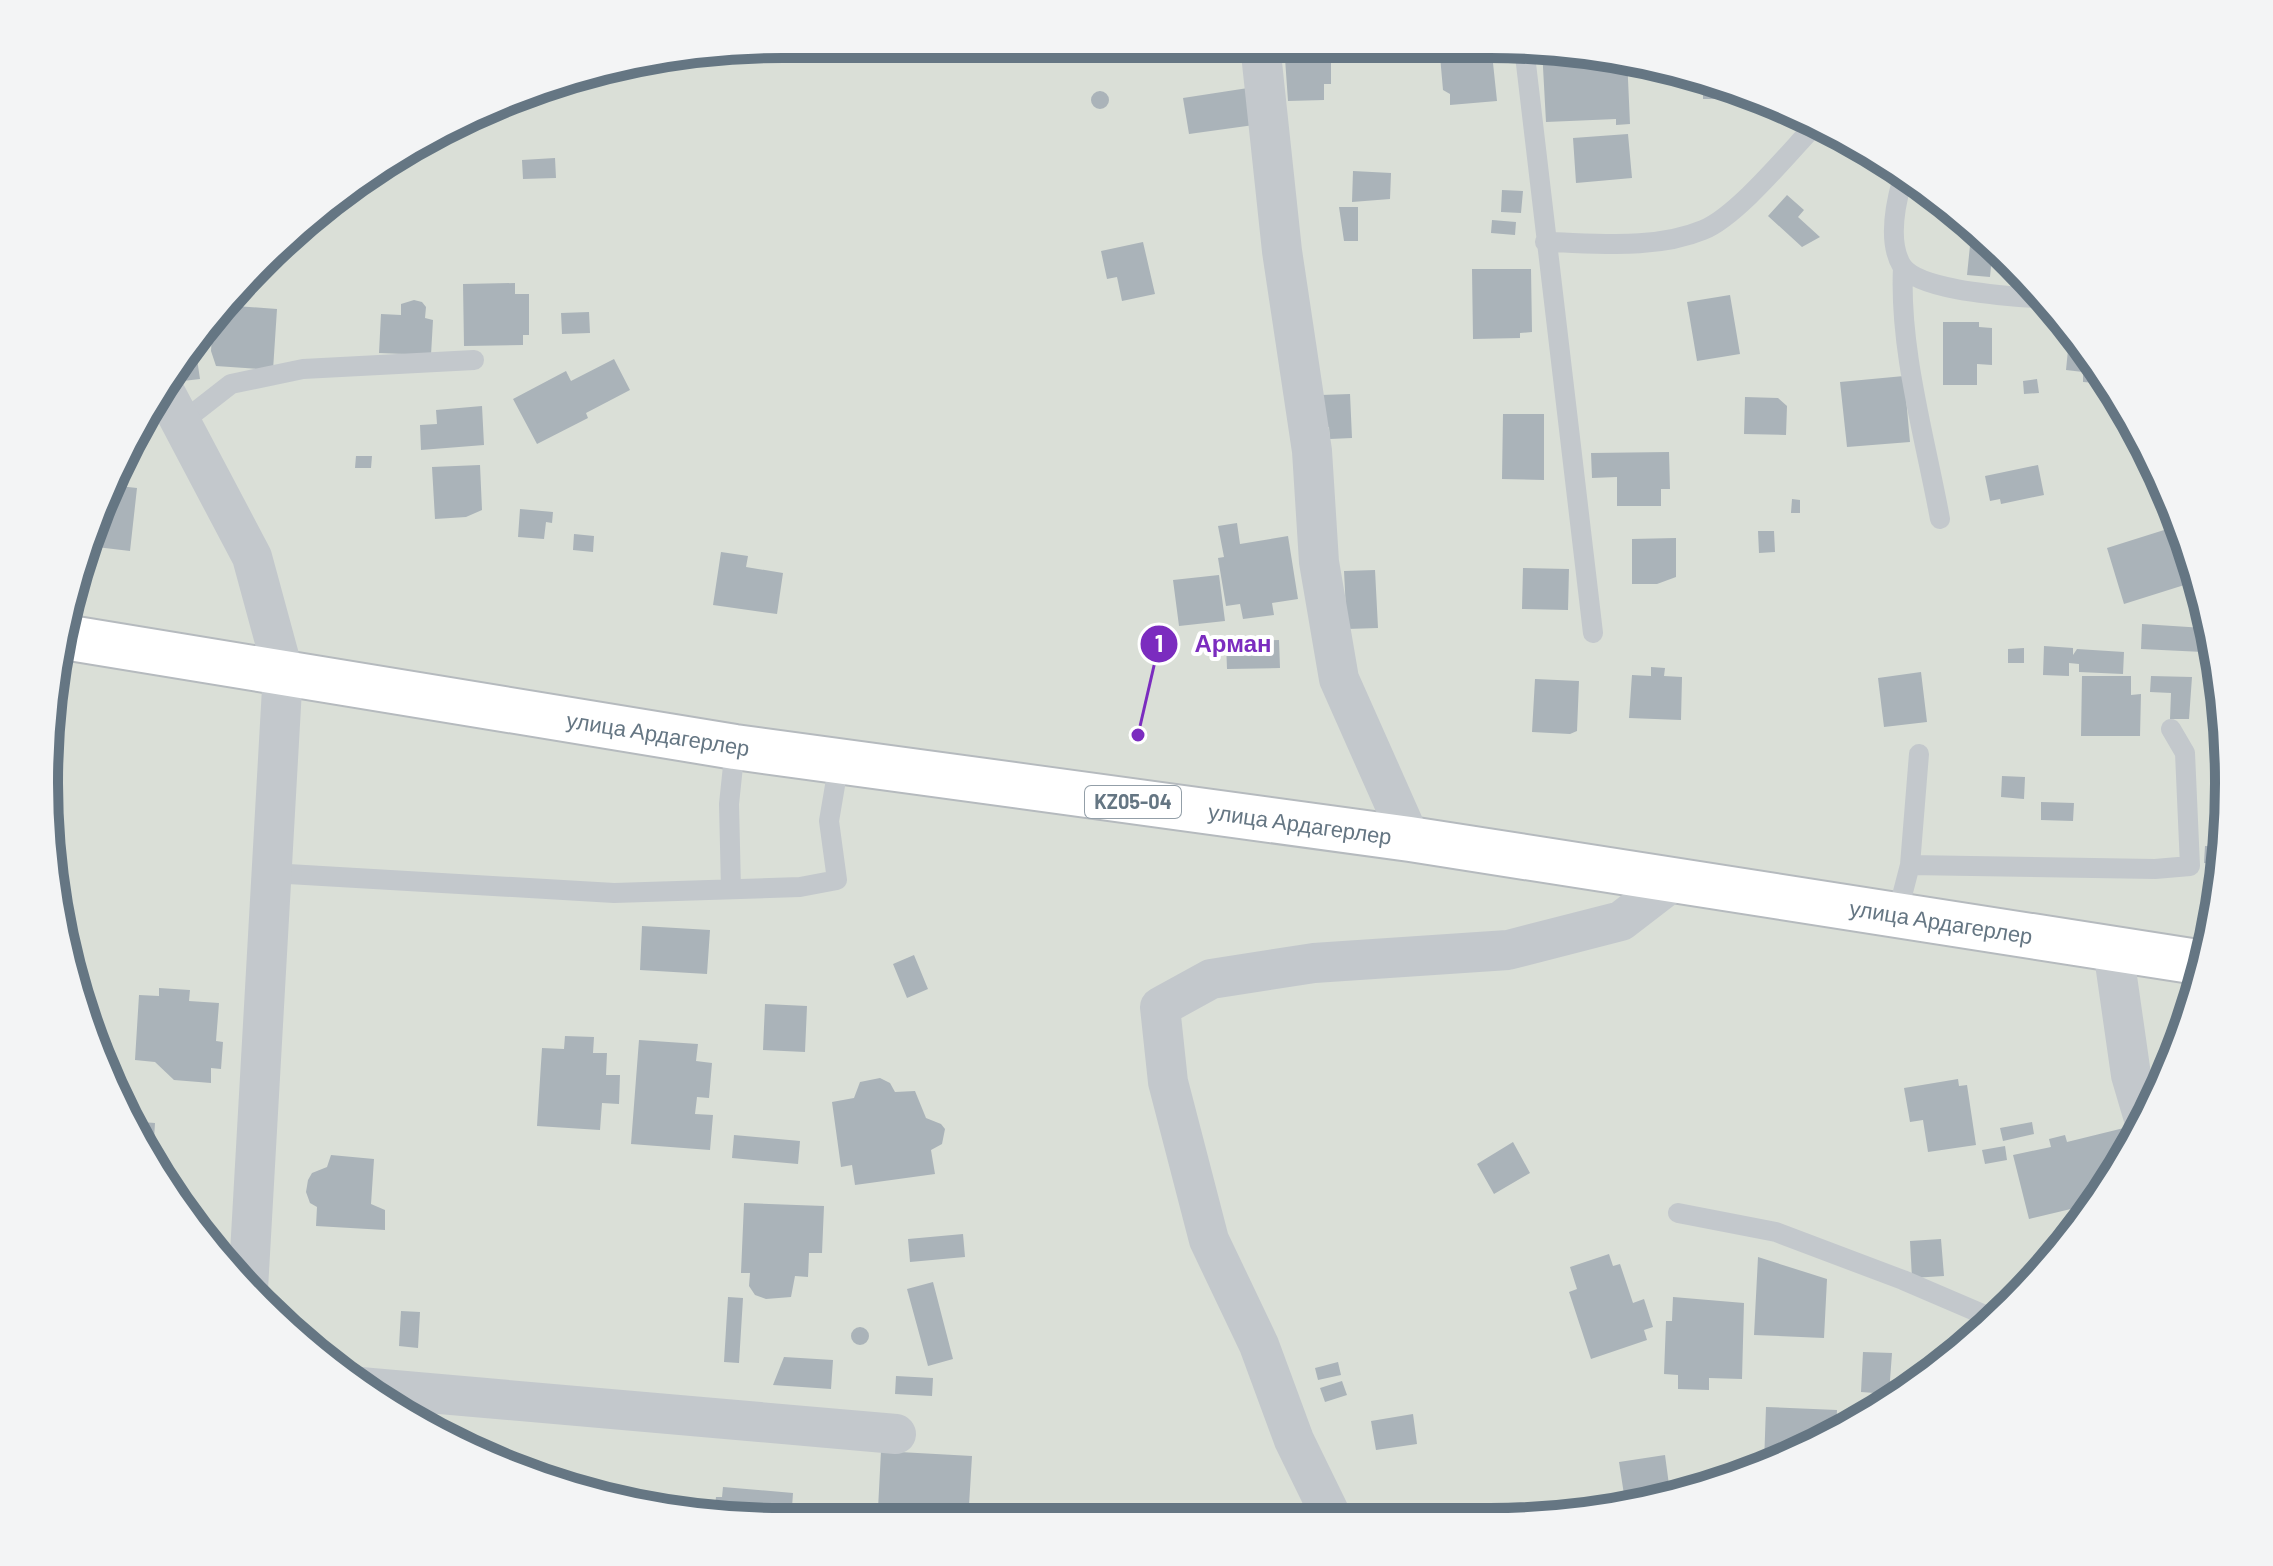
<svg xmlns="http://www.w3.org/2000/svg" width="2273" height="1566" viewBox="0 0 2273 1566" font-family="Barlow,sans-serif">
<rect width="100%" height="100%" fill="#fafaf8"/>
<path fill="#dadfd7" d="M783 44H1490L1634 58 1817 120 2013 261 2105 373 2173 501 2215 639 2229 783 2215 928 2173 1066 2104 1194 2012 1306 1817 1446 1634 1508 1490 1522H783L638 1508 500 1466 372 1397 260 1305 120 1110 58 927 50 687 100 500 227 296 373 168 591 69Z"/>
<path fill="#aab3b9" d="M1284 44H1331V84H1324V100L1288 101Z
M1439 44H1491L1497 101 1450 105V94L1443 90Z
M1542 49 1627 57 1630 124 1616 125V119L1546 122Z
M1703 82 1729 90V99H1703Z
M1248 88 1254 125 1189 134 1183 98Z
M1091 100a9 9 0 1 1 18 0a9 9 0 1 1-18 0Z
M1628 134 1632 178 1576 183 1573 138Z
M555 158 556 178 523 179 522 160Z
M1353 171 1391 173 1390 199 1352 202Z
M1502 190 1523 191 1521 213 1501 212Z
M1787 195 1804 210 1798 217 1820 237 1802 247 1768 216Z
M1339 207H1358V241H1344Z
M1492 220 1516 222 1515 235 1491 233Z
M1971 236 1980 237 1993 246 1990 277 1967 275Z
M1143 242 1155 294 1122 301 1117 277 1107 279 1101 251Z
M1472 269H1531L1532 332 1520 333V338L1473 339Z
M515 283V294H529V335H523V345L464 346 463 284Z
M1730 295 1740 354 1697 361 1687 302Z
M414 300 422 302 426 307 425 318 433 320 431 355 379 353 381 314 401 315V304Z
M222 305 277 309 273 370 216 366 211 351 213 318Z
M589 312 590 333 562 334 561 313Z
M1943 322H1979V327L1992 328V365L1977 364V385H1943Z
M2068 350 2088 352 2110 384 2083 382V372L2066 370Z
M197 359 200 379 183 381 182 369 187 361Z
M614 359 630 390 586 413 588 418 537 444 513 399 566 371 571 381Z
M1904 376 1910 442 1847 447 1840 382Z
M2037 379 2039 393 2024 394 2023 381Z
M1350 394 1352 438 1330 439 1329 427 1322 428 1321 395Z
M1745 397 1778 398 1787 406 1786 435 1744 434Z
M482 406 484 445 421 450 420 425 437 424 436 410Z
M1503 414H1544V480L1502 479Z
M1669 452 1670 489H1661V506H1617V477L1592 478 1591 453Z
M356 456H372L371 468H355Z
M480 465 482 510 466 517 435 519 432 467Z
M2038 465 2044 495 2001 504 2000 499 1990 501 1985 476Z
M110 485 137 488 130 551 88 546 100 500Z
M1792 499 1800 500V513H1791Z
M520 509 553 512 552 523 546 522 544 539 518 537Z
M1237 523 1240 544 1288 536 1298 599 1272 603 1274 615 1243 619 1240 604 1226 606 1218 558 1224 557 1218 526Z
M2180 525 2197 581 2124 604 2107 548Z
M1758 531H1774L1775 552 1759 553Z
M574 534 594 536 593 552 573 550Z
M1676 538V577L1657 584H1632V539Z
M721 552 748 556 746 567 783 573 777 614 713 605Z
M1523 568 1569 569 1568 610 1522 609Z
M1375 570 1378 628 1347 629 1344 571Z
M1219 575 1225 621 1179 626 1173 580Z
M2142 624 2204 628 2203 652 2141 649Z
M1279 640 1280 668 1227 669 1226 642Z
M2044 646 2073 648V655L2077 649 2124 652 2123 674 2079 672V664L2069 663V676L2043 675Z
M2024 648V663H2008V649Z
M1651 667 1665 668 1664 676 1682 677 1681 720 1629 718 1632 675 1651 676Z
M1921 672 1927 722 1884 727 1878 678Z
M2082 676H2131V695L2141 694 2140 736H2081Z
M2151 676 2192 677 2189 719H2170L2171 693 2150 692Z
M1535 679 1579 681 1577 731 1570 734 1532 732Z
M2222 731H2224L2227 766H2219Z
M2002 776 2025 777 2024 799 2001 797Z
M2041 802 2074 803 2073 821 2041 820Z
M2205 846 2223 847 2221 865 2204 863Z
M642 926 710 930 707 974 640 970Z
M914 955 928 989 907 998 893 964Z
M159 988 190 990 189 1001 219 1003 216 1041 223 1042 221 1069 211 1068V1083L174 1080 155 1062 135 1060 139 995 159 996Z
M765 1004 807 1006 805 1052 763 1050Z
M565 1036 594 1037 593 1053H607L606 1075H620L619 1104 602 1103 600 1130 537 1126 542 1048 564 1049Z
M639 1040 698 1044 696 1061 712 1063 709 1098 697 1097 695 1114 713 1115 710 1150 631 1144Z
M880 1078 890 1083 895 1092 915 1091 926 1118 941 1124 945 1129 942 1144 931 1150 935 1174 855 1185 852 1165 841 1167 832 1102 854 1098 860 1082Z
M1958 1079 1959 1086 1967 1085 1976 1145 1928 1152 1923 1120 1910 1122 1904 1088Z
M128 1121 155 1123 153 1155Z
M2032 1122 2034 1134 2003 1141 2000 1128Z
M2128 1127 2131 1143 2104 1194 2096 1197 2098 1202 2090 1211 2076 1214 2075 1208 2029 1219 2013 1155 2051 1147 2049 1139 2065 1135 2067 1142Z
M734 1135 800 1141 798 1164 732 1158Z
M1513 1142 1530 1173 1494 1194 1477 1164Z
M2005 1146 2007 1160 1985 1164 1982 1150Z
M331 1155 374 1159 371 1204 385 1210V1230L316 1226 317 1207 310 1203 306 1192 308 1180 312 1173 327 1167Z
M744 1203 824 1206 822 1253H809L808 1277 795 1276 791 1297 766 1299 755 1295 749 1286 750 1273H741Z
M963 1234 965 1257 910 1262 908 1239Z
M1941 1239 1944 1276 1912 1278 1910 1241Z
M1609 1254 1613 1266 1620 1264 1633 1303 1644 1299 1653 1327 1644 1330 1647 1340 1591 1359 1569 1292 1577 1289 1570 1267Z
M1758 1257 1827 1279 1824 1338 1754 1335Z
M933 1282 953 1359 928 1366 907 1289Z
M728 1297 743 1298 739 1363 724 1362Z
M1673 1297 1744 1303 1742 1379 1709 1378V1390L1678 1389V1375L1664 1374 1666 1321H1672Z
M401 1311 420 1312 418 1348 399 1346Z
M851 1336a9 9 0 1 1 18 0a9 9 0 1 1-18 0Z
M1863 1352 1892 1353 1889 1394 1861 1392Z
M784 1357 833 1360 831 1389 773 1385Z
M1338 1362 1341 1375 1318 1380 1315 1368Z
M896 1376 933 1378 932 1396 895 1394Z
M1342 1381 1347 1395 1325 1402 1320 1388Z
M1766 1407 1837 1410 1836 1432 1817 1446 1764 1464Z
M401 1413 438 1416 437 1432Z
M1413 1414 1417 1444 1376 1450 1371 1421Z
M881 1451 972 1456 968 1522H900L901 1511 878 1509Z
M1665 1455 1669 1485 1661 1486 1662 1496 1625 1501 1619 1462Z
M554 1481 612 1484 611 1499 553 1482Z
M723 1487 793 1493 791 1522 714 1515 716 1497H722Z"/>
<g fill="none" stroke-linecap="round" stroke-linejoin="round">
<g stroke="#b5babe" stroke-width="48">
<path id="primary" d="M64 637 735 747 1410 839 2204 963"/>
</g>
<path stroke="#c3c8cc" stroke-width="20" d="M1524 47 1593 633
M1902 181C1895 206 1888 243 1902 266 1920 292 2013 296 2045 299
M1545 242C1596 243 1655 250 1703 230 1738 216 1791 150 1819 121
M1903 267C1899 350 1925 437 1940 519
M181 423 231 384 303 369 474 360
M1910 865 2155 869 2190 866 2185 753 2171 729
M271 873 614 893 800 887 837 880 829 821 839 762
M731 889 729 804 735 747
M1897 915 1910 865 1919 754
M1678 1213 1776 1232 1903 1280 1994 1319"/>
<path stroke="#c3c8cc" stroke-width="40" d="M1260 44 1282 251 1312 451 1319 562 1339 679 1410 839
M166 394 252 557 283 671 248 1289
M2113 949 2131 1075 2144 1119
M360 1387 896 1434
M1334 1522 1294 1440 1259 1345 1209 1240 1168 1082 1160 1007 1211 979 1314 963 1508 950 1621 921 1673 881"/>
<use href="#primary" stroke="#fff" stroke-width="44"/>
</g>
<g text-anchor="middle" stroke-width="8" stroke-linejoin="round" paint-order="stroke">
<rect fill="#fff" stroke="#939fa8" stroke-width="2" x="1085" y="786" width="96" height="32" rx="6"/>
<g font-size="20" font-weight="bold" fill="#657683">
<text x="1133" y="809">KZ05-04</text>
</g>
<g font-size="22" fill="#657683" stroke="#fff">
<text transform="translate(658 734) rotate(9)" y="8">улица Ардагерлер</text>
<text transform="translate(1300 824) rotate(8)" y="8">улица Ардагерлер</text>
<text transform="translate(1941 922) rotate(9)" y="8">улица Ардагерлер</text>
</g>
</g>
<path d="M0 0H2273V1566H0ZM783 58H1490A725 725 0 0 1 2215 783V783A725 725 0 0 1 1490 1508H783A725 725 0 0 1 58 783V783A725 725 0 0 1 783 58Z" fill="#f3f4f5" fill-rule="evenodd"/>
<path fill="none" stroke="#657683" stroke-width="10" d="M783 58H1490A725 725 0 0 1 2215 783V783A725 725 0 0 1 1490 1508H783A725 725 0 0 1 58 783V783A725 725 0 0 1 783 58Z"/>
<path fill="none" stroke="#7b2cbf" stroke-width="3" d="M1138 735L1159 644"/>
<g fill="#7b2cbf" stroke="#fff" stroke-width="3">
<circle cx="1138" cy="735" r="8"/>
<circle cx="1159" cy="644" r="20"/>
</g>
<g font-size="24" text-anchor="middle" font-weight="bold" fill="#fff">
<text x="1159" y="652">1</text>
</g>
<g font-size="24" text-anchor="middle" font-weight="bold" fill="#7b2cbf" stroke="#fff" stroke-width="8" stroke-linejoin="round" paint-order="stroke">
<text x="1233" y="652">Арман</text>
</g>
</svg>
